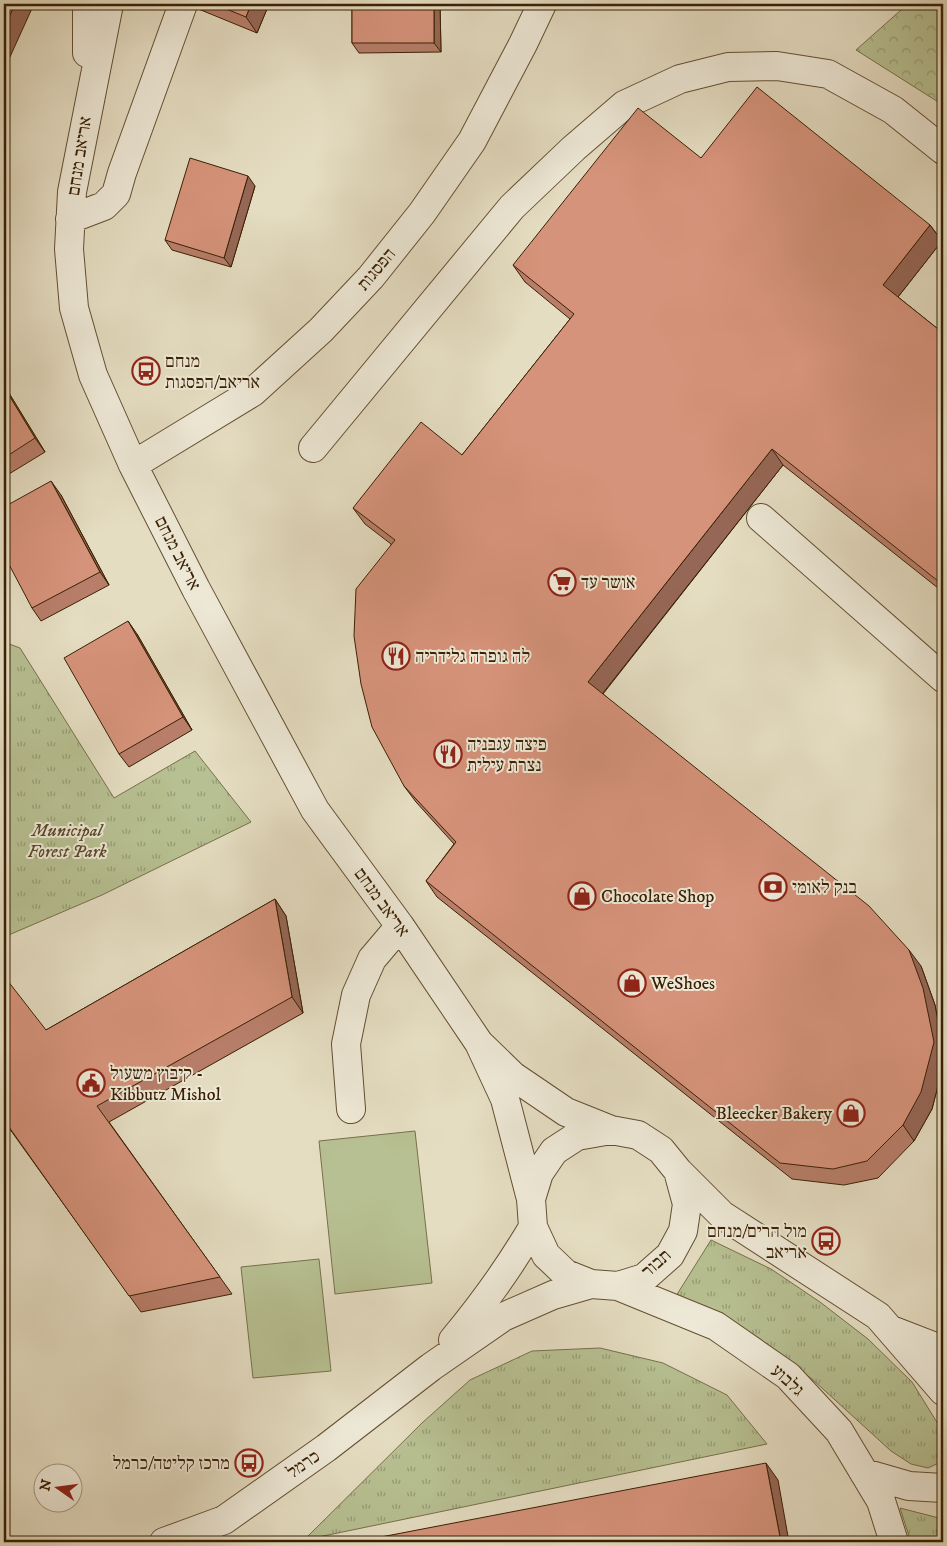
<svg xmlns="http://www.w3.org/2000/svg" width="947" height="1546" viewBox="0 0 947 1546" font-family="'IM FELL DW Pica','Frank Ruhl Libre',serif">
<defs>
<pattern id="grass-tufts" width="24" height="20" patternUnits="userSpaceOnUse" patternTransform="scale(1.25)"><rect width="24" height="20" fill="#b7c092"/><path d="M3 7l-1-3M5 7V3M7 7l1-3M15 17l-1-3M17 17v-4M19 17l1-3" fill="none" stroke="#969c75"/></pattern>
<pattern id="forest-crowns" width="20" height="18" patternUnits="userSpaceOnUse" patternTransform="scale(1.25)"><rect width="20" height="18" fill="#b7c092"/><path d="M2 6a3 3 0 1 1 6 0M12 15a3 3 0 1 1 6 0" fill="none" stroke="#969c75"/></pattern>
</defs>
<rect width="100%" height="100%" fill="#e5ddc2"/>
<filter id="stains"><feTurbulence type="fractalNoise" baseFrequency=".004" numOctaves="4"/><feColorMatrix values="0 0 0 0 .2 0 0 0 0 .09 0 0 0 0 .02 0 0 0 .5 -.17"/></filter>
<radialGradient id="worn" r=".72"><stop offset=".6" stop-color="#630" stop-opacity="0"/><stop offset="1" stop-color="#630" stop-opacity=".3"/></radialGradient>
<path fill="url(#grass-tufts)" stroke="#78704a" d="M4 642 20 648 114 798 195 751 251 822 102 895 4 937Z
M711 1240 771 1269 820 1302 868 1339 912 1382 943 1432V1461L928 1468 911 1464 891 1451 812 1379 753 1336 676 1296Z
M600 1348 663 1363 727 1395 767 1444 304 1540 422 1423 470 1380 532 1351Z
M900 1508 943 1519V1542H911Z"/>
<path fill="url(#forest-crowns)" stroke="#78704a" d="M904 4H943V105L856 50 901 10Z"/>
<path fill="#b7c092" stroke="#78704a" d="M415 1131 432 1283 335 1294 319 1141Z
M319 1259 331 1371 253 1378 241 1267Z"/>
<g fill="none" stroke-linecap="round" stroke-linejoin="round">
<g stroke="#644f33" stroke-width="30">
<path id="minor" d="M109 4 72 192 69 249 74 308 93 375 133 465 196 589 315 810 400 926 479 1043 505 1099 531 1199 533 1227 546 1255 566 1274 591 1284 618 1286 644 1278 670 1255 683 1231 687 1204 678 1171 661 1150 638 1135 611 1130 566 1112 513 1076 479 1043
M87 53V4
M70 219 104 206 116 194 122 173 183 4
M313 448 512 207 574 148 624 105 680 79 728 67 777 66 828 74 893 110 943 150
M133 465 253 392 321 330 371 277 422 213 472 141 523 44 542 4
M761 518 943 678
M351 1109 346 1044 356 995 372 959 400 926
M679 1172 722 1215 878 1316 943 1391
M531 1199 539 1173 554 1151 577 1136 611 1130
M618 1286 716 1326 788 1376 839 1431 881 1501 894 1542
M894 1331 943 1350
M453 1340C483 1304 509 1268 533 1227
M864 1473 909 1486 943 1488
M164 1542 224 1520 326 1448 431 1367 503 1317 553 1295 591 1284"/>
</g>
<use href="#minor" stroke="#eee9d7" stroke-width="28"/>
</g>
<path fill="#b87e6a" stroke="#392003" d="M193 4H269L257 33 196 8Z
M352 4H440L441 52 359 53 352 43Z
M701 158 930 225 942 241 898 297 943 333V592L783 465 603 694 921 966 935 1005 943 1048V1066L932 1109 914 1141 878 1178 844 1185 792 1179 437 897 426 881 454 844 416 802 404 786 391 544 365 524 353 508 462 455 570 319 525 282 513 265Z
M255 186 231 267 172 250 165 240Z
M4 385 45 452 4 477Z
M61 495 109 585 41 621 32 608Z
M137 634 192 730 129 767 119 754Z
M275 899 286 916 303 1013 109 1122 232 1294 141 1312 4 1121 46 1030Z"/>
<path fill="#966756" stroke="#392003" d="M15 4H34L4 70V28Z
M251 4H269L257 33 246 17Z
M434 4H440L441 52 434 43Z
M248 176 255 186 231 267 224 258Z
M930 225 942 241 894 302 883 285Z
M4 385 45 452 35 438 4 387Z
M772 449 783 465 599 698 588 682Z
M51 481 61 495 109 585 100 572Z
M128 621 137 634 192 730 183 717Z
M275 899 286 916 303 1013 292 997Z
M909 950 921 966 935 1005 943 1048V1066L932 1109 914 1141 903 1125Z
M766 1463 778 1480 789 1542H781Z"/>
<path fill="#d6937b" stroke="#392003" d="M4 4H15L4 28Z
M214 4H251L246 17Z
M352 4H434V43H352Z
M757 87 930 225 883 285 943 333V585L772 449 588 682 869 906 909 950 923 988 934 1042 921 1092 903 1125 867 1161 833 1169 780 1163 426 881 456 842 404 786 372 727 361 684 354 636 356 589 395 540 353 508 421 422 462 455 574 314 513 265 638 108 701 158Z
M190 158 248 176 224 258 165 240Z
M4 387 35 438 4 458Z
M51 481 100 572 32 608 4 555V507Z
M128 621 183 717 119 754 64 658Z
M275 899 292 997 97 1106 220 1277 129 1296 4 1120V976L46 1030Z
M766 1463 781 1542H355Z"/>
<defs>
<g id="bus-ring" transform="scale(1.4375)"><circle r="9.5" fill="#eee9d7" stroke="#8f2418" stroke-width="1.5"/><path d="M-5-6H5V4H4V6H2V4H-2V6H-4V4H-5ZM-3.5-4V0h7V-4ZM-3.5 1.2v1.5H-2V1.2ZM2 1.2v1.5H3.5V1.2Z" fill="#8f2418"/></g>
<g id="supermarket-ring" transform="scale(1.4375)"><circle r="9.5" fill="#eee9d7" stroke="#8f2418" stroke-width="1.5"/><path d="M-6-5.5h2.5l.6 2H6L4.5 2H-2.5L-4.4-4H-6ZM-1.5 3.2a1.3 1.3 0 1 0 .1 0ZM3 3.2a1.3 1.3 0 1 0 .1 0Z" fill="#8f2418"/></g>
<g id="restaurant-ring" transform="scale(1.4375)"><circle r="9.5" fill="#eee9d7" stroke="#8f2418" stroke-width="1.5"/><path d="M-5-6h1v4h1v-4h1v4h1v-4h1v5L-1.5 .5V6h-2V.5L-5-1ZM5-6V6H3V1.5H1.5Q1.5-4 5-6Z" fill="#8f2418"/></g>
<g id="bank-ring" transform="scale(1.4375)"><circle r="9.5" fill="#eee9d7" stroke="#8f2418" stroke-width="1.5"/><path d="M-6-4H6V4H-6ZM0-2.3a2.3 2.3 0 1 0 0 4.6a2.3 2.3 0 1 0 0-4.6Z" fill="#8f2418"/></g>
<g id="shop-ring" transform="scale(1.4375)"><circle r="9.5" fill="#eee9d7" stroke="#8f2418" stroke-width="1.5"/><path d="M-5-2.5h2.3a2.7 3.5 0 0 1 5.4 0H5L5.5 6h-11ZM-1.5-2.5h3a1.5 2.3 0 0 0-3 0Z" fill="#8f2418"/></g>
<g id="civic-ring" transform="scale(1.4375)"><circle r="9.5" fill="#eee9d7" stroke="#8f2418" stroke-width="1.5"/><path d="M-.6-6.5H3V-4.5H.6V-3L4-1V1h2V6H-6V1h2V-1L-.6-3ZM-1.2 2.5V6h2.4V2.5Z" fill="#8f2418"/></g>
</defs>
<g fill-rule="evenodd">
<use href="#bus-ring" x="146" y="371"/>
<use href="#supermarket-ring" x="562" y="582"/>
<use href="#restaurant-ring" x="396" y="656"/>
<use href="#restaurant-ring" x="448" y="754"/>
<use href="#bank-ring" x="773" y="887"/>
<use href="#shop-ring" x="582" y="896"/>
<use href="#shop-ring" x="632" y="983"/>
<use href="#civic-ring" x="91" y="1083"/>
<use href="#shop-ring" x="851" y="1113"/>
<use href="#bus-ring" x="826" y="1241"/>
<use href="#bus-ring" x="249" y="1463"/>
</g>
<g text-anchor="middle" stroke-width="4" stroke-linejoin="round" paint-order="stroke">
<g font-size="18" fill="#392003" stroke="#eee9d7">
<text transform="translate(79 156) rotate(-81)" y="6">אריאב מנחם</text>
<text transform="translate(376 269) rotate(-50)" y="6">הפסגות</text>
<text transform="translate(178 553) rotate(63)" y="6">אריאב מנחם</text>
<text transform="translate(382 902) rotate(54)" y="6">אריאב מנחם</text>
<text transform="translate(656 1263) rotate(-42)" y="6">תבור</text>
<text transform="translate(788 1380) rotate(42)" y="6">גלבוע</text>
<text transform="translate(303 1464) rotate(-35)" y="6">כרמל</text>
</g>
<g font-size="18" fill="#392003" stroke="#eee9d7" text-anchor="start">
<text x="165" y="367">מנחם<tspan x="165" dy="21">אריאב/הפסגות</tspan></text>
<text x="581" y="588">אושר עד</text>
<text x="415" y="662">לה גופרה גלידריה</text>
<text x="467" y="750">פיצה עגבניה<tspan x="467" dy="21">נצרת עילית</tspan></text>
<text x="792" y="893">בנק לאומי</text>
<text x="601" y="902">Chocolate Shop</text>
<text x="651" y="989">WeShoes</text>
<text x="110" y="1079">קיבוץ משעול -<tspan x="110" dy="21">Kibbutz Mishol</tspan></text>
<text x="832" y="1119" text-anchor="end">Bleecker Bakery</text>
<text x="807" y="1237" text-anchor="end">מול הרים/מנחם<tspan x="807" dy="21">אריאב</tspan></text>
<text x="230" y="1469" text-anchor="end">מרכז קליטה/כרמל</text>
</g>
<g font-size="18" font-style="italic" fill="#584827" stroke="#eee9d7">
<text x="67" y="836">Municipal<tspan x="67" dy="21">Forest Park</tspan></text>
</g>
</g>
<rect width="947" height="1546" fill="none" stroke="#e5ddc2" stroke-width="20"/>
<rect x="5" y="5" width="937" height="1536" fill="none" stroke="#392003" stroke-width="2.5"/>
<rect x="10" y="10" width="927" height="1526" fill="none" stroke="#392003"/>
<g transform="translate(58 1488) rotate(284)"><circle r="24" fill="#eee9d7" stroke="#a69982"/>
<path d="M0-4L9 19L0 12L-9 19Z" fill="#8f2418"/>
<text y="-8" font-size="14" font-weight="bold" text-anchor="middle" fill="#392003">N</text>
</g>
<rect width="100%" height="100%" filter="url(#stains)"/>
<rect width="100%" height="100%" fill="url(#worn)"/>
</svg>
